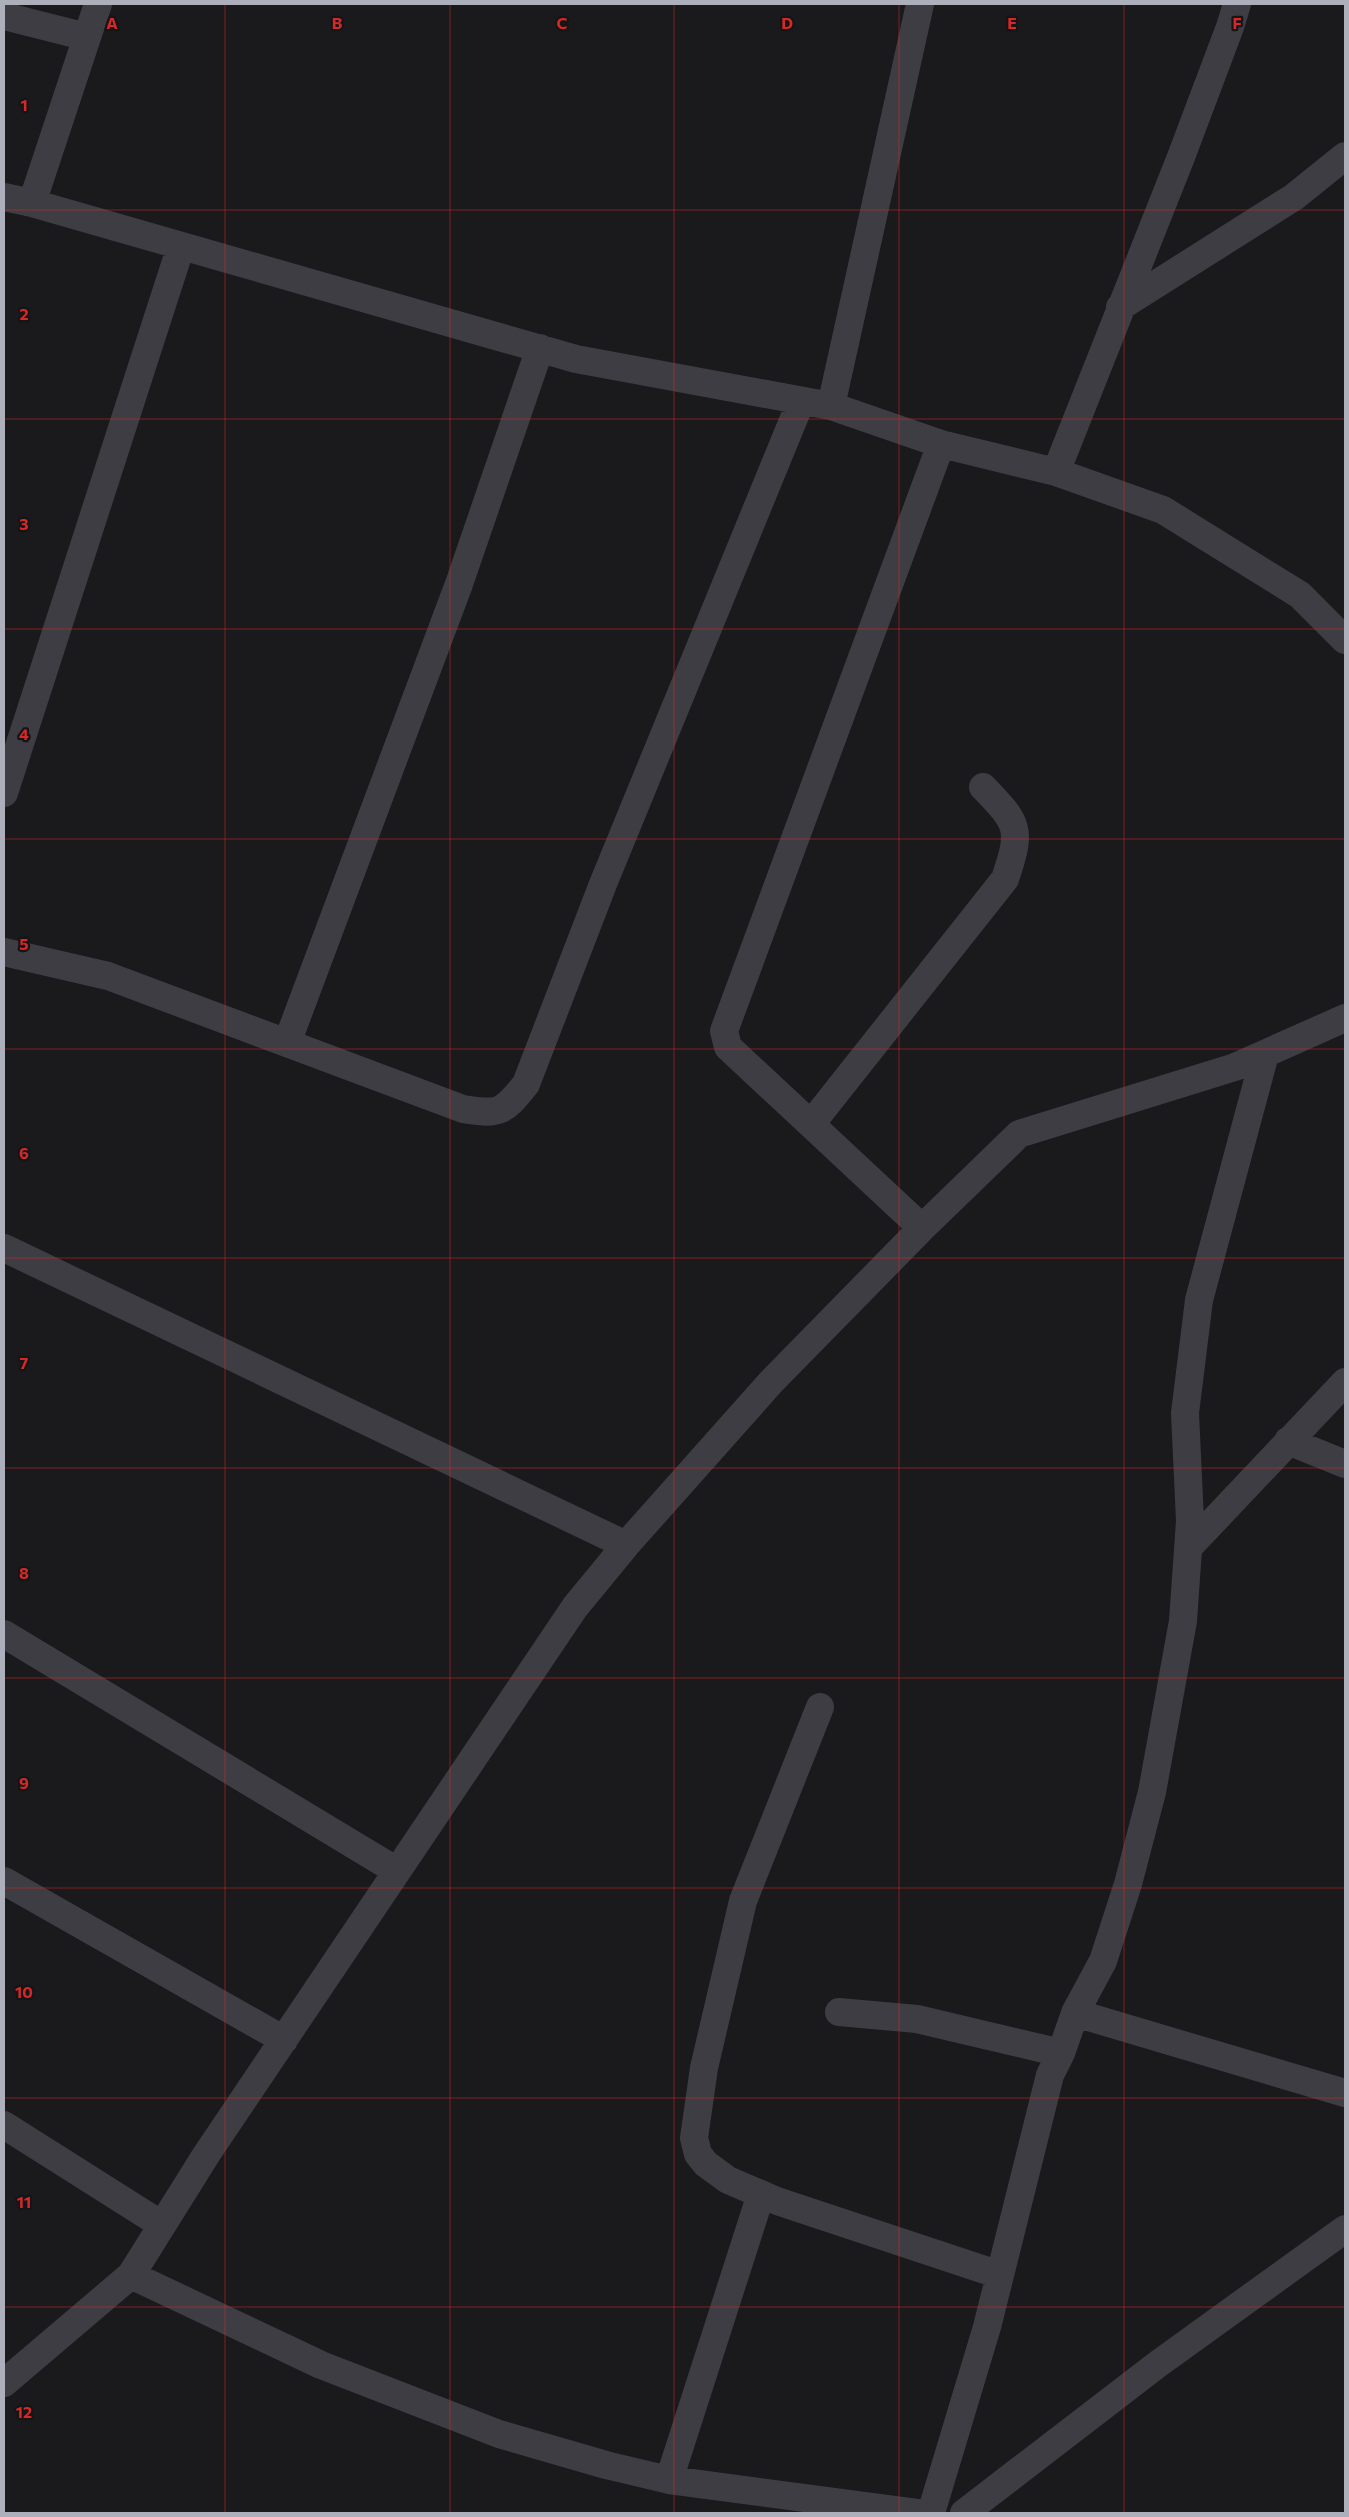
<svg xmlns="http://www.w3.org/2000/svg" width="1349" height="2517" viewBox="0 0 1349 2517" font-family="Commissioner,sans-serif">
<rect width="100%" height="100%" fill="#1a1a1c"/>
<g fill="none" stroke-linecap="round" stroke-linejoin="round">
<path stroke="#3d3d43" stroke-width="28" d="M4 16 87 37
M4 197 32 203 576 359 831 406 941 444 1056 472 1163 510 1300 595 1345 640
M32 203 98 4
M1120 307 1294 197 1345 156
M831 406 920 4
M1056 472 1181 157 1230 27 1237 4
M4 793 181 246
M4 952 108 976 463 1109C499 1115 503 1113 526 1084L603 884 801 401
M287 1043 459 584 540 348
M811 1124 1005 879C1022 829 1019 824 983 787
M922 1228 728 1047 724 1031 941 444
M4 1248 626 1545
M1288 1441 1345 1464
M1188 1548 1345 1382
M4 1634 397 1871
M820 1707 743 1901 704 2068 694 2138 698 2154 706 2164 728 2180 777 2201 1000 2275
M4 1881 284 2040
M839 2012 917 2019 1061 2053
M1075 2013 1345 2093
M4 2125 162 2225
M131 2275 321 2365 499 2434 606 2465 669 2480 917 2513
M4 2383 131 2275 206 2155 575 1607 626 1545 771 1382 922 1228 1019 1134 1235 1067 1345 1018
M669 2480 761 2194
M931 2513 987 2327 1050 2075 1061 2053 1075 2013 1103 1961 1128 1884 1152 1792 1183 1621 1190 1521 1185 1413 1199 1300 1265 1054
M964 2513 1158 2364 1345 2229"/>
</g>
<path fill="none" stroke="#d62828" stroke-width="1" stroke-opacity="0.55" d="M225 4V2513M450 4V2513M674 4V2513M899 4V2513M1124 4V2513M4 210H1345M4 419H1345M4 629H1345M4 839H1345M4 1049H1345M4 1258H1345M4 1468H1345M4 1678H1345M4 1888H1345M4 2098H1345M4 2307H1345"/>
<g font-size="16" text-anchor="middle" font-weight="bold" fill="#d62828" stroke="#151517" stroke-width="4.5" stroke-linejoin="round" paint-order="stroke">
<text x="112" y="29">A</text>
<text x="337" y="29">B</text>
<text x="562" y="29">C</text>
<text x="787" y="29">D</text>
<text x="1012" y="29">E</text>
<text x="1237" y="29">F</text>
<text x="24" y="111">1</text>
<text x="24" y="320">2</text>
<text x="24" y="530">3</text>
<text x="24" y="740">4</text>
<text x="24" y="950">5</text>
<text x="24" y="1159">6</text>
<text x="24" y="1369">7</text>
<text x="24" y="1579">8</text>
<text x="24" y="1789">9</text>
<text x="24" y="1998">10</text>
<text x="24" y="2208">11</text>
<text x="24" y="2418">12</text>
</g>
<rect width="1349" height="2517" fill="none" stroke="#adafbb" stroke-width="10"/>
</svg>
